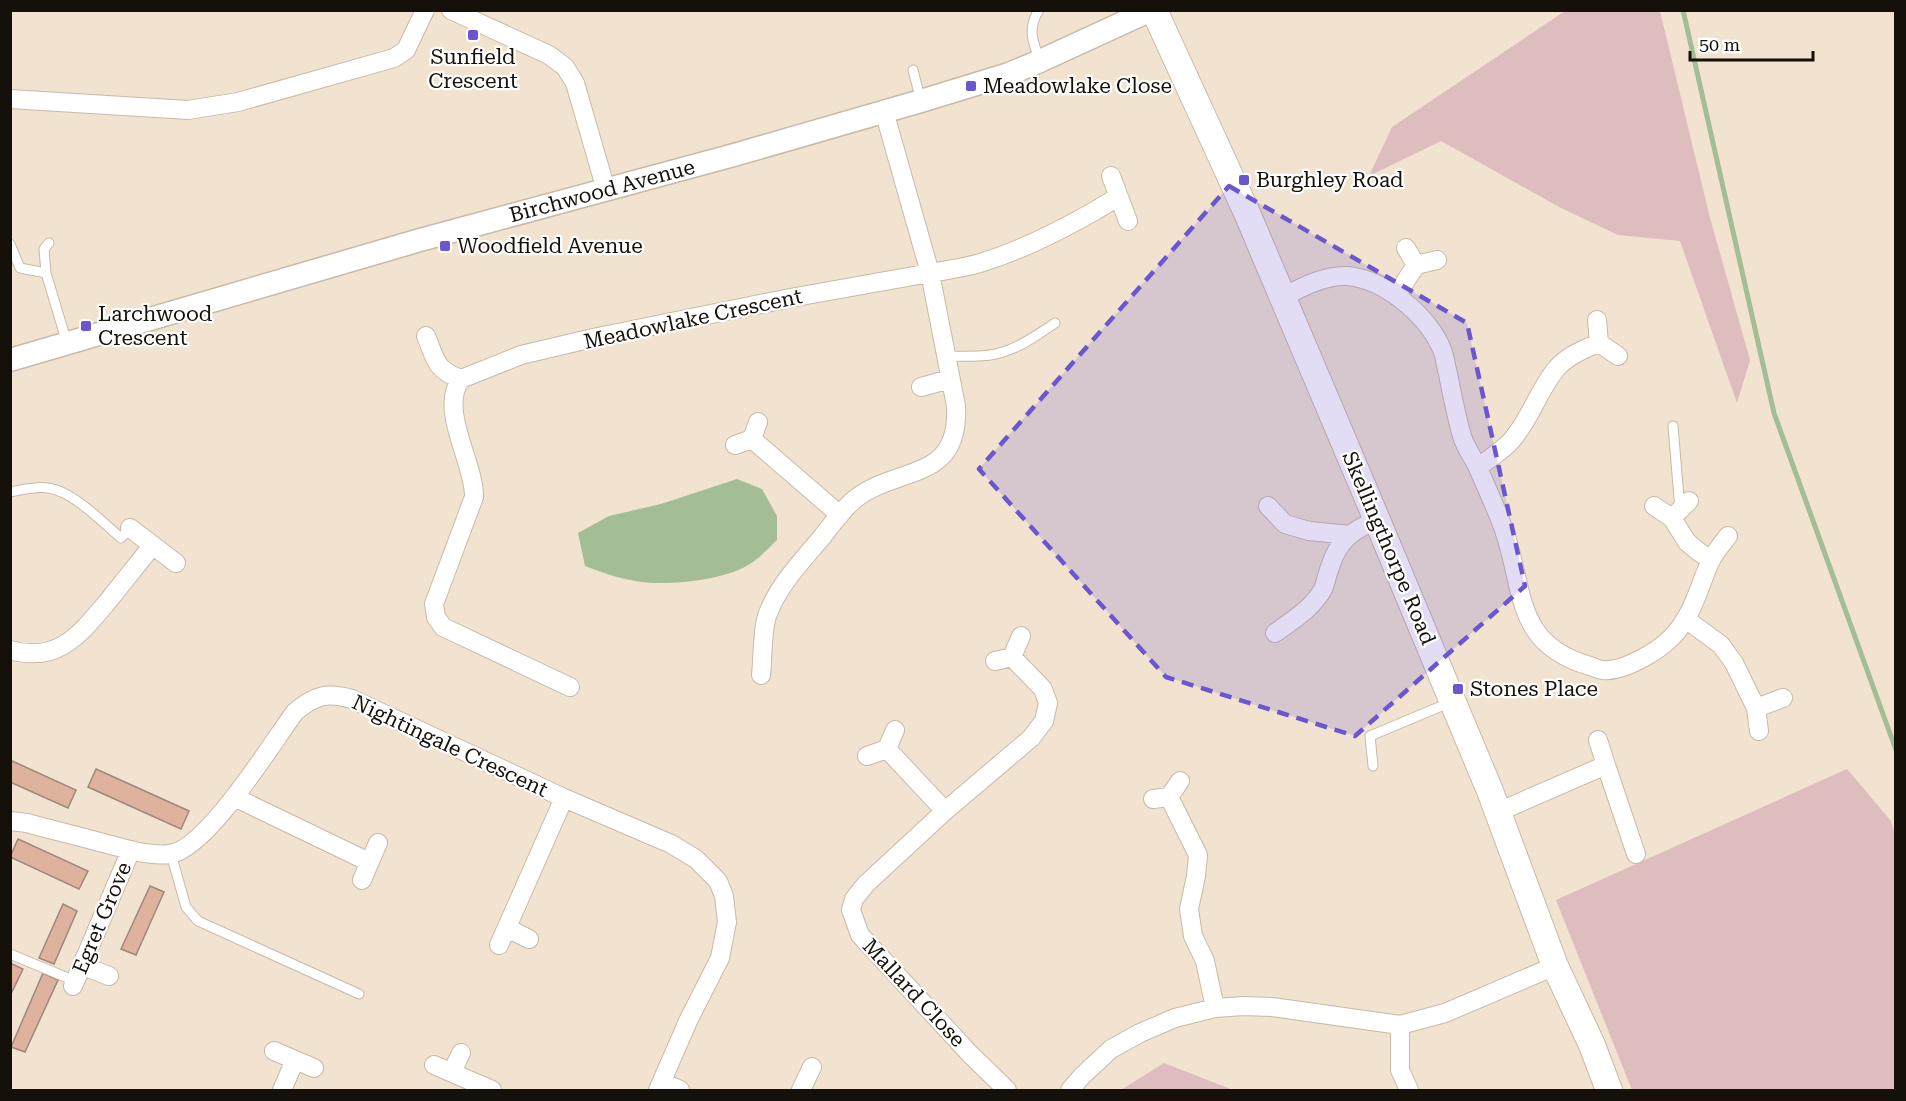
<svg xmlns="http://www.w3.org/2000/svg" width="1906" height="1101" viewBox="0 0 1906 1101" font-family="'Roboto Serif',serif">
<rect width="100%" height="100%" fill="#f1e3cf"/>
<path fill="#ddbdbd" d="M1565 11H1660L1710 218 1750 360 1737 403 1680 241 1618 235 1561 208 1441 141 1369 176 1392 127Z
M1847 769 1891 821 1895 836V1090H1632L1556 900Z
M1164 1063 1233 1090H1121Z"/>
<path fill="#a3bd97" d="M737 479 762 489 777 516V540C769 548 761 556 753 562 729 579 682 584 653 583 629 582 606 574 585 566L578 533 609 516 661 504Z"/>
<g fill="none" stroke-linecap="round" stroke-linejoin="round">
<path stroke="#a3bd97" stroke-width="5" d="M1683 10 1774 413 1896 750"/>
</g>
<path fill="#dfb29d" stroke="#9d887e" stroke-width="1.5" d="M10 760 76 790 68 808 10 782Z
M96 769 189 811 181 829 88 787Z
M18 839 88 871 79 889 10 857Z
M150 886 164 892 136 955 121 949Z
M63 904 77 911 54 964 39 958Z
M10 963 23 969 10 996Z
M43 973 58 980 25 1052 11 1047Z"/>
<g fill="none" stroke-linecap="round" stroke-linejoin="round">
<g stroke="#c8baa8" stroke-width="11">
<path id="service" d="M1039 10C1027 28 1033 43 1040 61
M913 70 921 101
M10 244 20 268 46 273 67 343
M46 273 44 249 49 243
M946 356C965 356 988 358 1006 351 1024 345 1040 333 1055 323
M1673 426 1680 510
M10 492C22 490 36 486 48 488 73 491 102 522 121 538L130 528
M1373 766 1370 736 1451 702
M171 854 186 907 198 921 359 994
M10 954 75 981"/>
</g>
<g stroke="#c8baa8" stroke-width="20">
<path id="minor" d="M451 10 549 55 565 67 575 83 606 190
M10 99 188 110 238 102 394 58 406 50 425 10
M884 111 930 273C946 270 964 268 980 263 1029 248 1074 224 1118 197
M1111 176 1128 221
M1406 248 1416 265 1437 260
M1396 296 1416 265
M1283 297C1302 287 1325 275 1347 276 1385 279 1429 316 1443 352 1445 358 1446 367 1448 374 1452 394 1456 415 1462 436 1465 447 1473 457 1478 468 1486 486 1494 504 1501 522 1526 585 1510 643 1590 666 1594 667 1599 670 1603 670 1623 672 1657 652 1671 638 1693 616 1698 589 1710 562 1714 553 1722 544 1728 536
M1597 320 1599 343 1618 356
M426 336C436 360 435 370 461 379
M921 387 950 379
M752 439 840 515
M735 445 752 439 758 422
M1478 468C1488 459 1502 451 1511 441 1530 420 1538 391 1556 369 1567 356 1584 349 1599 343
M1268 506 1285 524 1309 531 1350 535
M1654 506 1672 518 1687 542 1699 552 1711 560
M1672 518 1689 501
M130 528 176 563
M1687 620 1721 645 1734 663 1756 708 1759 731
M1275 633C1293 620 1312 609 1323 589 1326 583 1327 574 1330 567 1338 541 1352 530 1377 520
M10 650C59 664 81 633 109 600 123 582 138 564 152 546
M995 661 1012 657 1021 636
M570 687 443 627 436 617 434 604 474 497C475 464 438 409 461 379L521 355 593 338 790 298 930 273 956 406C960 483 898 465 855 499 843 509 832 524 822 537 802 561 778 585 767 616 762 632 763 657 761 675
M1756 708 1783 698
M887 749 945 811
M867 756 887 749 895 730
M1606 765 1636 854
M234 797 369 862
M1169 797 1198 855 1196 876 1189 909 1193 936 1205 961 1215 1008
M1153 799 1169 797 1180 781
M1498 812 1606 765 1598 740
M10 821 27 823C52 830 78 836 103 843 124 848 148 857 170 854 207 849 272 743 295 712 315 695 327 692 352 699L564 798 671 844 696 859 718 881 724 896 727 922 720 958 689 1019 658 1090
M362 880 378 843
M507 928 529 939
M499 945 564 798
M83 966 109 976
M73 986 131 850
M1400 1025V1070L1409 1090
M274 1051 314 1068
M434 1065 492 1090
M452 1072 461 1053
M662 1082 680 1090
M282 1090 295 1060
M801 1090 812 1067
M1007 1090 970 1054 860 935 851 910 854 899 866 884 945 811 1031 738 1044 721 1048 703 1043 689 1012 657
M1070 1090 1082 1076 1111 1049 1140 1033 1175 1018 1215 1008 1243 1006 1272 1007 1400 1025 1445 1013 1555 966"/>
</g>
<g stroke="#c8baa8" stroke-width="25">
<path id="tertiary" d="M10 360 420 240 734 155 921 101 1009 74 1040 61 1151 10"/>
</g>
<g stroke="#c8baa8" stroke-width="28">
<path id="secondary" d="M1154 10 1247 213 1377 520 1490 791 1555 966 1592 1045 1609 1090"/>
</g>
<use href="#service" stroke="#fff" stroke-width="9"/>
<use href="#minor" stroke="#fff" stroke-width="18"/>
<use href="#tertiary" stroke="#fff" stroke-width="22"/>
<use href="#secondary" stroke="#fff" stroke-width="26"/>
</g>
<path fill="#6c56cf" fill-opacity="0.2" stroke="#6c56cf" stroke-width="4.5" stroke-dasharray="12 8" stroke-linejoin="round" d="M1229 186 1467 323 1525 586 1355 736 1166 677 979 469Z"/>
<g fill="#6c56cf" stroke="#fff" stroke-width="2">
<rect x="467" y="29" width="12" height="12" rx="3"/>
<rect x="965" y="80" width="12" height="12" rx="3"/>
<rect x="1238" y="174" width="12" height="12" rx="3"/>
<rect x="439" y="240" width="12" height="12" rx="3"/>
<rect x="80" y="320" width="12" height="12" rx="3"/>
<rect x="1452" y="683" width="12" height="12" rx="3"/>
</g>
<g text-anchor="middle" stroke-width="4.5" stroke-linejoin="round" paint-order="stroke">
<g font-size="21" fill="#15110a" stroke="#fff" text-anchor="start">
<text x="473" y="64" text-anchor="middle">Sunfield<tspan x="473" dy="24">Crescent</tspan></text>
<text x="983" y="93">Meadowlake Close</text>
<text x="1256" y="187">Burghley Road</text>
<text x="457" y="253">Woodfield Avenue</text>
<text x="98" y="321">Larchwood<tspan x="98" dy="24">Crescent</tspan></text>
<text x="1470" y="696">Stones Place</text>
</g>
<g font-size="21" fill="#15110a" stroke="#fff">
<text transform="translate(602 191) rotate(-15)" y="7">Birchwood Avenue</text>
<text transform="translate(693 319) rotate(-12)" y="7">Meadowlake Crescent</text>
<text transform="translate(1389 548) rotate(67)" y="7">Skellingthorpe Road</text>
<text transform="translate(450 746) rotate(25)" y="7">Nightingale Crescent</text>
<text transform="translate(102 918) rotate(-67)" y="7">Egret Grove</text>
<text transform="translate(914 993) rotate(47)" y="7">Mallard Close</text>
</g>
</g>
<rect width="1906" height="1101" fill="none" stroke="#15110a" stroke-width="24"/>
<path d="M1690 51v9h123v-9" fill="none" stroke="#15110a" stroke-width="3"/>
<text x="1699" y="51" font-size="18" fill="#15110a" stroke="#ffffff" stroke-width="4.5" paint-order="stroke">50 m</text>
</svg>
